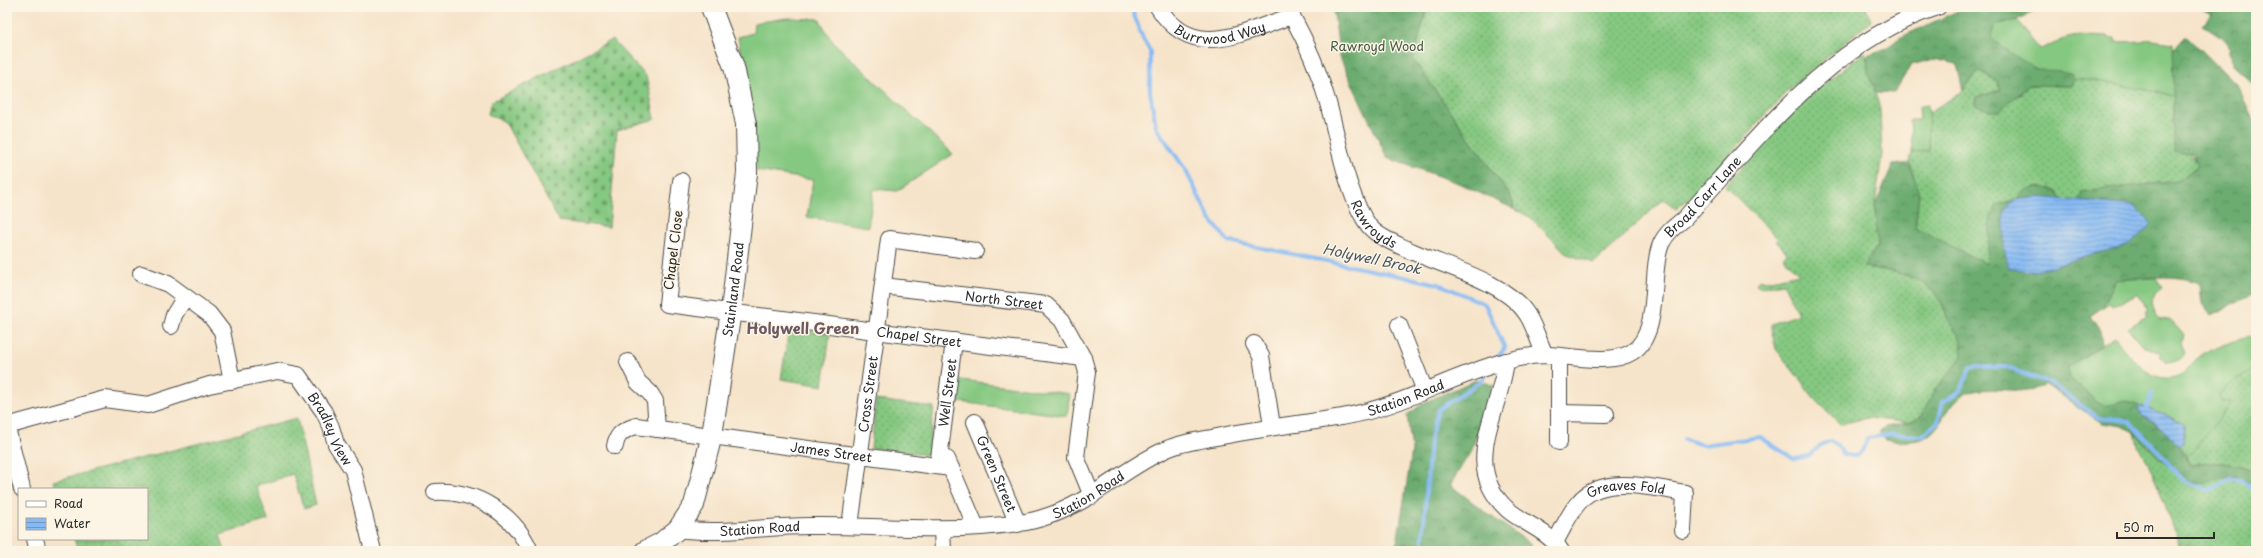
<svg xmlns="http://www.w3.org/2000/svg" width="2263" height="558" viewBox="0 0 2263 558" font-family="'Playpen Sans',sans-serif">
<defs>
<pattern id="grass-dots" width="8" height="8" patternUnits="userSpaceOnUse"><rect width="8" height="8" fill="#85c881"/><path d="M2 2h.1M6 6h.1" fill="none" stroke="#6da36a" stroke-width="1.8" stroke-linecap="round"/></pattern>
<pattern id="forest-crowns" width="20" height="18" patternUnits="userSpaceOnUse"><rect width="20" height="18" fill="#6cac6f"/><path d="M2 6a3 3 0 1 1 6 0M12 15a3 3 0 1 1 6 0" fill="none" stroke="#598c5b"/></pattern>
<pattern id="cemetery-stones" width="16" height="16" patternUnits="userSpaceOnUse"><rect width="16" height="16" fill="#85c881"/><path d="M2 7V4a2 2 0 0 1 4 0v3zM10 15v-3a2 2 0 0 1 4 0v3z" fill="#6da36a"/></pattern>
<pattern id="water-rules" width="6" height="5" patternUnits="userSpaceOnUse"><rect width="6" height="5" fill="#85baf4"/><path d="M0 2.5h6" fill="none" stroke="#6d97c6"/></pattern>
</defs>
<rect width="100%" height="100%" fill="#fcf5e5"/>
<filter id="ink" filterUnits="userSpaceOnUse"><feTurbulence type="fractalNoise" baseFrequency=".025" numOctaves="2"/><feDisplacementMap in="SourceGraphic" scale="8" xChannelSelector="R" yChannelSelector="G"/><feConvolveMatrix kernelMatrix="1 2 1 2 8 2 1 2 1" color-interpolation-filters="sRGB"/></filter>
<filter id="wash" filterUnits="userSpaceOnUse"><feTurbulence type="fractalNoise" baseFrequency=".012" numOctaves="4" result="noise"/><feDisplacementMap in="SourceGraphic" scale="16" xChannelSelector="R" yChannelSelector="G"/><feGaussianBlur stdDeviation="0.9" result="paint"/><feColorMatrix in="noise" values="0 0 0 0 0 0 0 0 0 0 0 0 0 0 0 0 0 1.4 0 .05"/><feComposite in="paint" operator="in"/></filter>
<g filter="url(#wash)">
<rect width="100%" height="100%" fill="#f6e4ca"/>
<path fill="url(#grass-dots)" stroke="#587a56" d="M1434 7H1866L1871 21 1789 89 1691 197 1676 209 1664 199 1594 263 1567 254 1530 217 1514 209 1511 197 1413 59 1426 12Z
M1865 52 1880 110 1882 154 1875 206 1877 247 1863 267C1892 271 1924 275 1941 302 1944 307 1945 314 1948 319 1959 339 1961 332 1962 357L1934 391 1922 416 1909 423 1867 418 1840 424 1815 399 1776 349 1772 333V324L1798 314 1783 283 1761 287 1756 284 1759 279 1766 281 1799 274 1783 257 1787 253 1776 241 1778 239 1725 186 1800 102Z
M1978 71 1996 80 2002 90 1977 97 2019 95 2029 85 2072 86V79L2092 80 2174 95 2172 122 2198 165 2178 181 2082 192 2079 201 2062 199 2061 196 2021 194 2018 199 1997 205 1986 264 1915 227 1919 194 1910 163 1912 152 1929 151 1928 113 1963 91Z
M789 328 830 334 823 386 781 379Z
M2256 369V472C2238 462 2210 461 2189 464L2186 454 2193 451 2230 401H2221L2218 396 2230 383Z
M876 400 934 407 928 455 871 448Z
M297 418 316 505 304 509 293 474 256 486 268 520 220 535 225 551H78L74 539H147V489H56L53 481Z
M2135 432 2149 449 2218 478 2236 476 2246 481 2256 493V551H2206L2187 544 2186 548 2180 550 2177 534 2172 527 2164 502 2153 474 2138 445Z"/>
<path fill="url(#forest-crowns)" stroke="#4c6c4d" d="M1333 7H1434L1426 12 1413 59 1511 197 1514 209 1458 183 1387 158 1340 58Z
M1966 7H2041L2017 20 1995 25 2004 49 2020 57 2036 69 2063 70 2072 75V86L2029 85 2000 111H1991L1975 105 1977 97 2001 90 1996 80 1978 71 1963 91 1957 64 1934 59 1911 65 1894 93 1876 92 1868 73 1867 55 1887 48 1899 38Z
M2200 7H2256L2255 86 2232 65C2231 41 2222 37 2203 25L2212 14Z
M2186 35 2237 85 2256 125V293L2211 315 2202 304 2200 284C2175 272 2143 279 2116 280L2103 307 2090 316 2100 331 2102 344 2068 367 2070 378 2097 402 2105 406 2125 401 2139 406 2142 416C2163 427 2181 442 2189 464 2210 461 2238 462 2256 472V493L2246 481 2236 476H2226L2206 483 2192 482 2161 460 2135 432 2122 426 2102 423 2046 385C2040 387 2032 390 2026 390 2007 391 1988 387 1970 392 1941 399 1947 437 1912 441 1904 442 1893 440 1885 439L1879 432 1885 427 1909 423 1922 416 1934 391 1962 357C1961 332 1959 339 1948 319 1945 313 1944 307 1941 301 1924 275 1892 271 1863 267L1877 247 1875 206 1893 165 1910 163 1919 194 1915 227 1986 264 1991 217 1997 205 2014 200 2004 212 2009 269 2035 271 2130 244 2135 206 2079 201 2082 192 2178 181 2198 166 2193 153 2174 151C2172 117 2174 83 2173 49Z
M2039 186 2058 192 2062 199 2039 197 2018 199C2022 190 2030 188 2039 186Z
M1478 379 1494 386 1471 451 1450 485 1488 514 1528 542 1535 551H1394L1397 543 1412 451 1407 415 1425 402Z"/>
<path fill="url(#cemetery-stones)" stroke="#587a56" d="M612 40 646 76 655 119 617 130 609 227 559 221 505 122 488 114 491 102Z"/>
<path fill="#85c881" stroke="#587a56" d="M787 18 819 19 833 42 953 154 897 191 874 189 868 227 807 217 813 180 757 171 748 92 738 37 753 33 754 23Z
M2017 20C2028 30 2030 42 2041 49 2065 36 2081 34 2108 36V38H2115V42L2144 41 2145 39 2173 43 2174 95 2092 80 2072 79V75C2060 68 2051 72 2038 69 2031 68 1997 43 1991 37L1995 25Z
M1928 105 1929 151 1912 152 1910 120H1920L1919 106Z
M2156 278 2162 287C2148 296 2151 307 2159 320L2169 319 2183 334 2181 344 2185 353C2180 359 2175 363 2167 363L2161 357 2160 351 2144 347 2128 328 2147 316 2145 313 2149 311 2138 293 2112 307 2109 303 2103 307 2116 280Z
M2251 336 2256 341V369L2230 383 2218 395 2221 401H2231L2193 451 2186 454 2180 446 2184 443V425L2164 414 2125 401 2105 406 2097 402 2070 378 2068 367 2115 337C2128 356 2155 390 2182 374 2190 369 2195 357 2204 353 2219 345 2236 341 2251 336Z
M954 379 1070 394 1067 416 952 401Z"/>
<path fill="url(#water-rules)" stroke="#587290" d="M2039 197 2134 206 2152 224 2130 244 2035 271 2009 269 2004 248V212L2014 200Z
M2139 406 2164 414 2184 425V443L2180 446 2156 423 2142 416Z"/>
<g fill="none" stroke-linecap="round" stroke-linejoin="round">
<path stroke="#85baf4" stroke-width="4" d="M1131 7 1143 39 1150 51V91L1156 127 1185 169 1210 219 1228 241 1439 284 1485 304 1505 348 1497 358
M2147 408 2152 393
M1684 439 1703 445 1760 437 1794 459 1808 456 1821 445 1830 441 1837 445 1844 455 1855 456 1862 451 1868 438 1893 434 1921 436 1938 422 1943 402 1961 390 1970 367H2005L2049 383 2099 418 2129 421 2160 453 2181 479 2208 490H2213L2230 478 2241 480 2256 492
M1422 551 1430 439 1438 410 1482 380 1488 372"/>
</g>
</g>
<g filter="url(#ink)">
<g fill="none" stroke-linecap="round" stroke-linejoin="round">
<g stroke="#494743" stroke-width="18">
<g id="minor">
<path id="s1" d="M1158 7C1193 63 1242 32 1292 16 1308 45 1319 71 1328 103 1338 138 1347 197 1369 226 1379 238 1397 244 1411 251 1446 267 1508 282 1528 316 1535 328 1539 342 1545 355"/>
<path id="s2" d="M681 181 667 304 1083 358"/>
<path d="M141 274 168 284 209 314 222 331 232 381"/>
<path id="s3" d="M883 286 1046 305 1062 320 1083 358 1087 372 1076 457 1092 496"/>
<path d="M1399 325 1425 391"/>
<path d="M171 326 174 315 185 297"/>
<path d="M1254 344 1261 356 1272 426"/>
<path d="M1559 356V413L1606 414"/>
<path d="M1506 361C1500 414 1459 465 1508 510 1525 524 1550 532 1561 551"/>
<path d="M628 362 638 382 650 393 655 401 657 429"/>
<path d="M1559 413V442"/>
<path id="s4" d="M975 422 1018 524"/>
<path id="s5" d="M7 426 105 399 148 405 209 385 277 371 298 375 324 412 331 427 336 444 353 470 373 551"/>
<path d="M7 428 22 489"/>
<path id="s6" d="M615 446C617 433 624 430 636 426L951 468"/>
<path d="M947 459 976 527"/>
<path id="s7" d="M938 466 954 341"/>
<path d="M435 492C475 490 514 513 530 551"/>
<path id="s8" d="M850 526 889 239 975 251"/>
<path id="s9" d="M678 529C722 535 766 526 809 526 867 525 924 531 981 527 1004 525 1026 524 1048 516 1092 502 1125 467 1167 449 1182 442 1201 440 1217 437 1260 428 1303 424 1347 416 1402 406 1449 377 1503 362 1516 358 1534 355 1548 355 1572 356 1612 365 1632 352 1662 333 1649 273 1661 244 1666 233 1675 226 1684 219 1757 139 1831 41 1938 7"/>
<path d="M942 530 943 551"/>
<path d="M35 539 38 551"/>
<path id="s10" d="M1555 542C1563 529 1569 513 1579 502 1602 474 1654 488 1685 493L1683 530"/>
</g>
</g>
<g stroke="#494743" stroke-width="22">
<g id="major">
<path id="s11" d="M645 551 661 543 678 529 694 505 712 435 731 311 747 173 746 124 734 67 711 7"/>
</g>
</g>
<use href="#minor" stroke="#fff" stroke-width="16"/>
<use href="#major" stroke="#fff" stroke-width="20"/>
</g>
</g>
<g text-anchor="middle" stroke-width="3" stroke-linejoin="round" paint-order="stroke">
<g font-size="13" fill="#2b2b2b" stroke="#fcf5e5">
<text dy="5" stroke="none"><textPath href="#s1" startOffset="74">Burrwood Way</textPath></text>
<text dy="5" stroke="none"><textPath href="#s9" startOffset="1166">Broad Carr Lane</textPath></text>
<text dy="5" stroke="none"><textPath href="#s1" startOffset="376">Rawroyds</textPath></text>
<text transform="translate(673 250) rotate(-83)" y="5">Chapel Close</text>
<text dy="5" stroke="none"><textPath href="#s11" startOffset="288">Stainland Road</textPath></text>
<text dy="5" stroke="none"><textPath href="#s3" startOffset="122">North Street</textPath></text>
<text dy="5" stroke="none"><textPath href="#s2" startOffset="378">Chapel Street</textPath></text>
<text dy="5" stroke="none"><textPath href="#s7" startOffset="74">Well Street</textPath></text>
<text dy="5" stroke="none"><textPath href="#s8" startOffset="133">Cross Street</textPath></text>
<text dy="5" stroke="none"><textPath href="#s9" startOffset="753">Station Road</textPath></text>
<text dy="5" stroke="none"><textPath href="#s5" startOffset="363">Bradley View</textPath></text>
<text dy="5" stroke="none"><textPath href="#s6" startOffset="228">James Street</textPath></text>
<text dy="5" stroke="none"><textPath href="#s4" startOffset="56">Green Street</textPath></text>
<text dy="5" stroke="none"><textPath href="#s9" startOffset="417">Station Road</textPath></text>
<text dy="5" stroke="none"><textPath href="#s10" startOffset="98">Greaves Fold</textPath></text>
<text dy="5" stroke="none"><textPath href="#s9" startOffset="82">Station Road</textPath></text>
</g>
<g font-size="13" fill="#465a45" stroke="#fcf5e5">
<text x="1377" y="51">Rawroyd Wood</text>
</g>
<g font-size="14" font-style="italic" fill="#465667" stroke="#fcf5e5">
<text transform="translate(1372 259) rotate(12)" y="5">Holywell Brook</text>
</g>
<g font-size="15" font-weight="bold" fill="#6b5862" stroke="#fcf5e5">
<text x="803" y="334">Holywell Green</text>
</g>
</g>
<rect width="2263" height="558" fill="none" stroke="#fcf5e5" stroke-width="24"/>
<rect x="18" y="488" width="130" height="52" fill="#fcf5e5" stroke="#a8a49b"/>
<rect x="26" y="501" width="20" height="6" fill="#ffffff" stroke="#a8a49b"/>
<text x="54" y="508" font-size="12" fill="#2b2b2b">Road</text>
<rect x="26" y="518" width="20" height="12" fill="url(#water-rules)" stroke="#a8a49b"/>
<text x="54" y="528" font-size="12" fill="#2b2b2b">Water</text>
<path d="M2117 532v6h97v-6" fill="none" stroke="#2b2b2b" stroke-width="2"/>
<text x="2123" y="532" font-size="12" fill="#2b2b2b" stroke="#fcf5e5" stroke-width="3" paint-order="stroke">50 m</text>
</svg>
